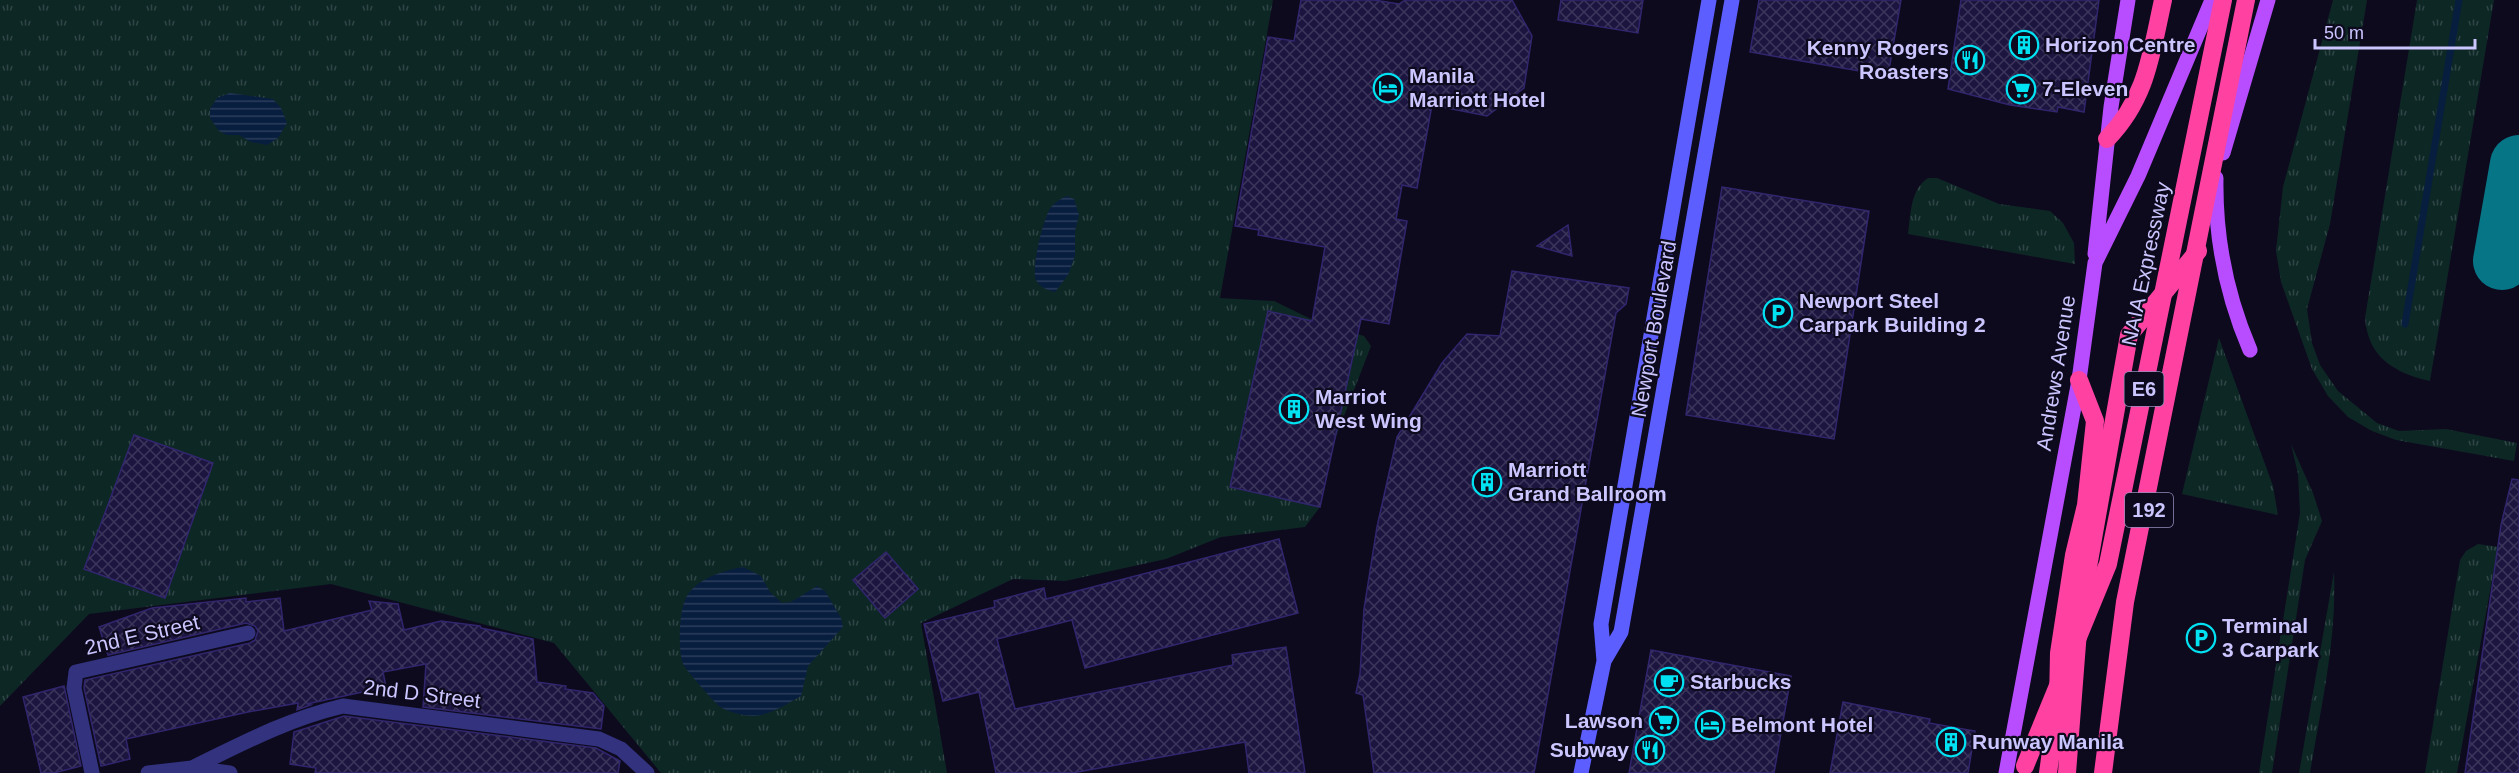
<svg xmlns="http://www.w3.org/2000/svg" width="2519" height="773" viewBox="0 0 2519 773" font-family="Helvetica,sans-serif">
<defs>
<pattern id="grass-tufts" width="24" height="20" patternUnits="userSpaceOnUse" patternTransform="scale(1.5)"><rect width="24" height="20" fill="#0d2725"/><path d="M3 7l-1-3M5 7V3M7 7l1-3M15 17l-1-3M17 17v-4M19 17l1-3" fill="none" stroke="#2f4546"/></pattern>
<pattern id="water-rules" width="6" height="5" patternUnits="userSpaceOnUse" patternTransform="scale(1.5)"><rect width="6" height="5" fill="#081e3f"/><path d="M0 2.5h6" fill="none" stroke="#2b3d5c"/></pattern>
<pattern id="building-cross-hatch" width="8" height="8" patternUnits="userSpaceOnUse" patternTransform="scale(1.5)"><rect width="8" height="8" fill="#1c153f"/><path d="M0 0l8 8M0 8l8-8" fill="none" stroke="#3c365c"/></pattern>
</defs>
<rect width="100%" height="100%" fill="#0d0a1d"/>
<path fill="url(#grass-tufts)" d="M0 0H1273L1220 298 1274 301 1315 321 1364 336 1371 346 1329 455 1320 507 1305 527 1221 537 1166 559 1065 581 1013 579 921 623 947 773H661L554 643 331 584 89 614 0 706Z
M2333 0H2367L2330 224 2307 309 2312 343 2320 365 2338 391 2377 423 2399 431 2446 429 2517 443 2514 461 2396 440 2372 431 2348 417 2328 396 2312 369 2281 282 2276 251 2283 187Z
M2417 0H2494L2430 381C2395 373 2368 358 2365 318Z
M1928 178H1937L1999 204 2050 211 2063 223 2074 243 2075 264 1908 234C1911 213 1910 190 1928 178Z
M2219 338 2273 486 2278 515 2182 494Z
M2291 444 2313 493 2322 521 2305 560 2272 773H2259L2300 513 2298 474Z
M2478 544 2498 547 2457 773H2425L2460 560 2466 551Z
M2334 572C2337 640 2321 706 2310 773H2299Z"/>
<path fill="url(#water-rules)" d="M230 93 273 99 281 108 287 123 278 138 267 145 251 142 239 135H227L219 131 210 118V109L217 98Z
M1067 196 1074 199 1079 215 1075 231V256L1068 275 1055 292C1048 290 1040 288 1036 280 1031 269 1042 226 1047 215 1050 205 1058 200 1067 196Z
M743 567 761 576 770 592 782 603 791 602 817 586 825 591 841 618 843 627 808 666 801 696C787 704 770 715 754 716 744 716 727 712 719 706 714 702 685 669 683 664 678 651 679 613 685 600 694 579 722 571 743 567Z"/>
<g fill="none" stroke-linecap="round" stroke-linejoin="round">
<path stroke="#081e3f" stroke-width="7" d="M2405 324 2459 0"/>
<path stroke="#067687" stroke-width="58" d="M2502 261 2519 164"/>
</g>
<path fill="url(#building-cross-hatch)" stroke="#31266d" stroke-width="1.5" d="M1301 0H1374L1399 4 1405 0H1512L1532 36 1524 88 1487 116 1432 105 1417 188 1402 185 1396 219 1407 221 1389 324 1361 319 1320 507 1230 487 1268 311 1312 321 1325 247 1258 235 1259 230 1235 226 1268 37 1294 41Z
M1561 0H1643L1638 33 1558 20Z
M1759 0H1901L1888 76 1750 52Z
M1961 0H2099L2084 112 2058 107 2057 112 2010 105 1948 89Z
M1722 187 1869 211 1834 439 1686 415Z
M1568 225 1572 256 1537 246 1553 235Z
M1512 271 1629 288 1626 304 1616 313 1534 773H1374L1363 695 1356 693 1360 674 1364 609 1377 527 1397 437 1442 363 1467 334 1500 336Z
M134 435 213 463 165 598 84 569Z
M2512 479 2519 480V773H2465L2501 525Z
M1279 539 1298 613 1085 668 1072 620 997 639 1015 709 1233 665 1232 655 1286 647 1305 773H1249L1245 742 1072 773H996L979 692 943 701 924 624 995 607 994 601 1044 588 1046 599Z
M886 552 918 589 885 618 853 580Z
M246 598V602L280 598 284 631 372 610 369 601 398 604 404 630 441 621 480 626 481 628 533 639 537 682 566 686 565 689 593 693 604 706 601 729 423 707 426 664 383 672 386 687 307 704 311 705 297 710 298 703 248 712 126 739 130 759 101 766 84 688 85 680 250 643 255 640 258 631 255 626 246 623 108 655 99 627 152 608Z
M1651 650 1791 676 1774 773H1629Z
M64 686 81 766 54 773H41L23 697Z
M1843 702 1930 719 1929 723 1975 731 1968 773H1830Z
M344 716 596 748 620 761 618 773H315L316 768 290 764 294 732Z"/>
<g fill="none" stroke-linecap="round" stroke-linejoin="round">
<path stroke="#32327f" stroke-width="15" d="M192 768C243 743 288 719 343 706L599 739 621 749 647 773
M92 773 74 688 76 672 248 633
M148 773 192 768 230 773"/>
<path stroke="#5d5eff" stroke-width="15" d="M1604 661 1621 632 1732 0
M1581 773 1604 661 1601 624 1709 0"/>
<path stroke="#b74dff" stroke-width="15" d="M2223 153 2268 0
M2216 178C2215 238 2226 294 2250 350
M2095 254 2111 107 2128 0
M2006 773 2079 380 2095 263 2138 176 2212 0"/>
<path stroke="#ff41a2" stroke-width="18" d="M2107 139C2147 98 2151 54 2163 0
M2048 773 2058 701 2059 653 2074 555 2086 505 2095 421 2079 380
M2067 773 2079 618 2129 335 2198 251"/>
<path stroke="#ff41a2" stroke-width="18" d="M2025 766 2108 564 2223 0
M2103 773 2125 602 2246 0"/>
</g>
<defs>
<g id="building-ring" transform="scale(1.5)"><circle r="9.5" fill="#0d0a1d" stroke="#00e1f1" stroke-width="1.5"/><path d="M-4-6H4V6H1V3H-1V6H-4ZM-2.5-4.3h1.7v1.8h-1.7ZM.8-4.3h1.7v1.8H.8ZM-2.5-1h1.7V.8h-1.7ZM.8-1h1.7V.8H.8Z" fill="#00e1f1"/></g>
<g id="restaurant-ring" transform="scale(1.5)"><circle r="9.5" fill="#0d0a1d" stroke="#00e1f1" stroke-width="1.5"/><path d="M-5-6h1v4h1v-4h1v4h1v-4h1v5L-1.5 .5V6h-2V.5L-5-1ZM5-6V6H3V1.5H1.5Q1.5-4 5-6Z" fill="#00e1f1"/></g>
<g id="hotel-ring" transform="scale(1.5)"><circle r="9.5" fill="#0d0a1d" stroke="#00e1f1" stroke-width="1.5"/><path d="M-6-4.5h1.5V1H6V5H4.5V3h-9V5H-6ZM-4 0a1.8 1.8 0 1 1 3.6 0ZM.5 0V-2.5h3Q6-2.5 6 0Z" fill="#00e1f1"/></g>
<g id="supermarket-ring" transform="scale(1.5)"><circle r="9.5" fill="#0d0a1d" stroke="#00e1f1" stroke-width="1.5"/><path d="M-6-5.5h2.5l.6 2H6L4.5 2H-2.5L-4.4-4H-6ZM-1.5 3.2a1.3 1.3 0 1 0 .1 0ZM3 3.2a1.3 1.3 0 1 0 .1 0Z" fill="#00e1f1"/></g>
<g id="parking-ring" transform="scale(1.5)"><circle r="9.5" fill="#0d0a1d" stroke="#00e1f1" stroke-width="1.5"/><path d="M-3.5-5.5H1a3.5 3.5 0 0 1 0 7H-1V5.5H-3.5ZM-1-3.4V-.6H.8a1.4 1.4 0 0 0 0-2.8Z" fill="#00e1f1"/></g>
<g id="cafe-ring" transform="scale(1.5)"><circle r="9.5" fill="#0d0a1d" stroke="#00e1f1" stroke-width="1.5"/><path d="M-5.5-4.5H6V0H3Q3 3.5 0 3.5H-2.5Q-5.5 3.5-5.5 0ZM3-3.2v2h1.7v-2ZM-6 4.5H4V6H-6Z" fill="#00e1f1"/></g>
</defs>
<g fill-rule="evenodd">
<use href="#building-ring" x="2024" y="45"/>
<use href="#restaurant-ring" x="1970" y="60"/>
<use href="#hotel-ring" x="1388" y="88"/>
<use href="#supermarket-ring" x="2021" y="89"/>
<use href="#parking-ring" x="1778" y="313"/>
<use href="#building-ring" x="1294" y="409"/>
<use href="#building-ring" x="1487" y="482"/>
<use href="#parking-ring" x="2201" y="638"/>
<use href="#cafe-ring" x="1669" y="682"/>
<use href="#supermarket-ring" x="1664" y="721"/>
<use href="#hotel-ring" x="1710" y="725"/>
<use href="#building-ring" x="1951" y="742"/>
<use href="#restaurant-ring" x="1650" y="750"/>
</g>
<g text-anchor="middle" stroke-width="4.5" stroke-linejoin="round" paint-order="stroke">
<g fill="#0d0a1d" stroke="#928ebb" stroke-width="1.5">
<rect x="2124.5" y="372" width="39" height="34" rx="4.5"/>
<rect x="2125" y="493" width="48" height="34" rx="4.5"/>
</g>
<g font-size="20" font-weight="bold" fill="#cbc6ff">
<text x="2144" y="396">E6</text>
<text x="2149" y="517">192</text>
</g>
<g font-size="21" font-weight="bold" fill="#cbc6ff" stroke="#0d0a1d" text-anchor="start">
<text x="2045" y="52">Horizon Centre</text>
<text x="1949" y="55" text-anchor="end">Kenny Rogers<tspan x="1949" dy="24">Roasters</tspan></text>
<text x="1409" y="83">Manila<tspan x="1409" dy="24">Marriott Hotel</tspan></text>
<text x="2042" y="96">7-Eleven</text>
<text x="1799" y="308">Newport Steel<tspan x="1799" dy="24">Carpark Building 2</tspan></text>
<text x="1315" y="404">Marriot<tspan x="1315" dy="24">West Wing</tspan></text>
<text x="1508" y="477">Marriott<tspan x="1508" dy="24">Grand Ballroom</tspan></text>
<text x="2222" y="633">Terminal<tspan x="2222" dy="24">3 Carpark</tspan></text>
<text x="1690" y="689">Starbucks</text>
<text x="1643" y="728" text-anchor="end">Lawson</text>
<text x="1731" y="732">Belmont Hotel</text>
<text x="1972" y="749">Runway Manila</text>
<text x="1629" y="757" text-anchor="end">Subway</text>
</g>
<g font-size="21" fill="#cbc6ff" stroke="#0d0a1d">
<text transform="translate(2146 264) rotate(-78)" y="7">NAIA Expressway</text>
<text transform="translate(1654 329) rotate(-80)" y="7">Newport Boulevard</text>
<text transform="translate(2056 373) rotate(-81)" y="7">Andrews Avenue</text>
<text transform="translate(142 635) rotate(-13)" y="7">2nd E Street</text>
<text transform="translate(422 694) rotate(7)" y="7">2nd D Street</text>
</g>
</g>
<path d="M2315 39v9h160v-9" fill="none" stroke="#cbc6ff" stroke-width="3"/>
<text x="2324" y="39" font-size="18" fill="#cbc6ff" stroke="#0d0a1d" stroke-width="4.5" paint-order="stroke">50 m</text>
</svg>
